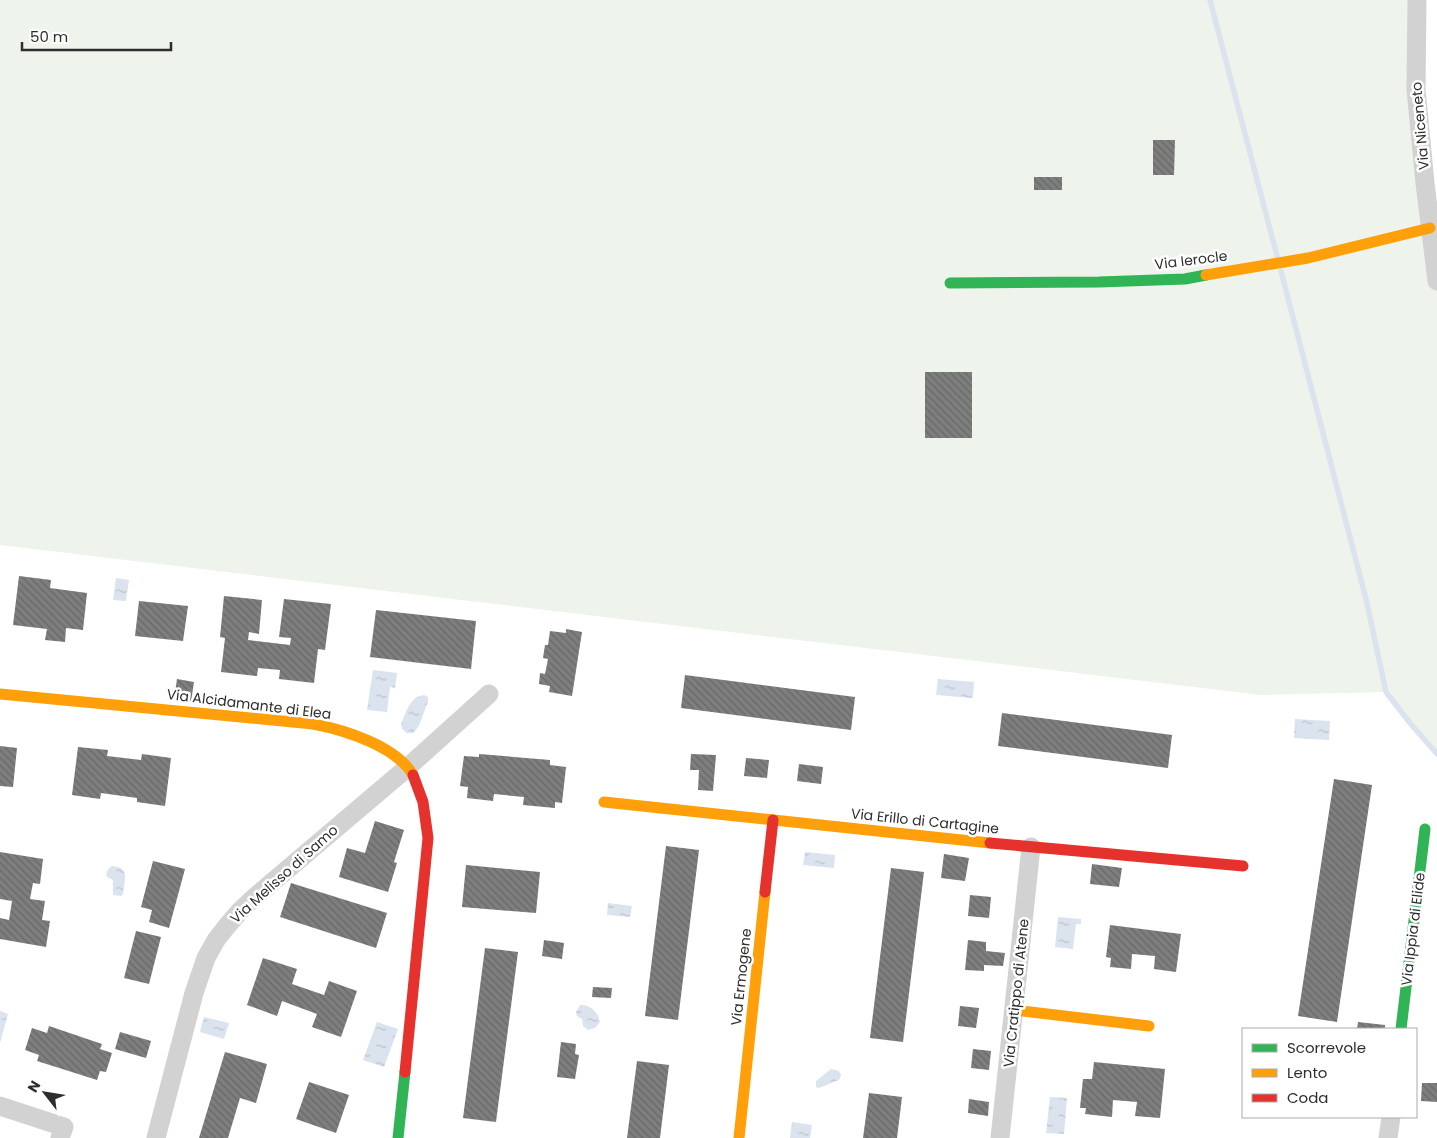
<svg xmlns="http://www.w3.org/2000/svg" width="1437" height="1138" viewBox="0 0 1437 1138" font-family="Poppins,sans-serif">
<defs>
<pattern id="water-ripples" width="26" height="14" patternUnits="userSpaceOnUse" patternTransform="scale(1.25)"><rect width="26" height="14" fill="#dae3ee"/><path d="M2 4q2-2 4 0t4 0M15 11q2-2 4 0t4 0" fill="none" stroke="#bbc3cc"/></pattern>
<pattern id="building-back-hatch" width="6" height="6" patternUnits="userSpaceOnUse" patternTransform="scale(1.25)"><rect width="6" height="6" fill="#7e7e7e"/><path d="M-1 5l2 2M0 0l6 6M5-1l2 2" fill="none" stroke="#686868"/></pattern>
</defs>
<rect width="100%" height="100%" fill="#fff"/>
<path fill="#eef3ec" d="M0 0H1417L1437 281V754L1410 723 1386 692 1261 695 0 545Z"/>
<path fill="url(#water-ripples)" d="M116 578 129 580 126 601 113 600Z
M373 670 397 673 395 688 390 687 387 712 367 710Z
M938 679 974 682 973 698 936 695Z
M424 695 428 697V702C423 712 422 725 413 733H407L402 729 401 724C407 712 408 698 424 695Z
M1295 719 1330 721 1329 740 1294 738Z
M805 852 835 855 834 868 803 865Z
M112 866C131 867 124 881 123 894L121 896 113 895V880L107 877C105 872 108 869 112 866Z
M608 903 632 906 630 917 607 915Z
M1058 917 1081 919V924H1076L1073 949 1055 947Z
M580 1005C590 1004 598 1012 600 1022L595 1028 588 1030 583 1026 582 1019 577 1016 576 1012Z
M0 1011 8 1014 0 1043Z
M204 1017 229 1023 224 1039 200 1032Z
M377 1022 398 1029 384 1067 363 1060Z
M831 1069 839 1071 841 1075 839 1080 819 1088 816 1087V1081Z
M1050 1097 1067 1098 1064 1134 1046 1133Z
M792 1122 812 1125 810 1138H790Z"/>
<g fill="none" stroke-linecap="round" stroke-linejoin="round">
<path stroke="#dae3ee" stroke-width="5.5" d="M1210 0 1277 256
M1281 271 1366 599 1386 692 1410 723 1437 754"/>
</g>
<path fill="url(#building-back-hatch)" d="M1153 140H1175L1174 175H1153Z
M1034 177H1062V190H1034Z
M925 372H972V438H925Z
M19 576 51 580 50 588 87 593 83 630 66 628 65 642 45 640 47 629 13 625Z
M224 596 262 600 259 634 249 632 248 640 290 645 291 638 279 637 284 599 331 604 325 650 318 649 314 683 279 679 280 670 258 668 257 676 221 672 225 638 220 637Z
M139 601 188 606 183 641 135 636Z
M376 610 476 621 471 669 370 657Z
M566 629 582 632 572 696 549 692 550 686 539 684 540 673 545 674 548 659 543 658 545 645H548L550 631 566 633Z
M685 675 855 697 851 730 681 708Z
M177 679 194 682 191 702 174 699Z
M1002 713 1172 735 1168 768 998 746Z
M0 746 17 748 13 787 0 786Z
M78 747 108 750 107 756 141 760 142 754 171 758 165 806 137 802V798L101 793 100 799 72 795Z
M479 754 550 760V765L566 767 562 803 555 802V808L523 805 524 797 494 794 493 801 467 798 468 787 460 786 464 756 479 757Z
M691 754 716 755 713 791 698 790 699 770H690Z
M746 758 769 760 767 778 744 776Z
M799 764 823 767 821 784 797 781Z
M1334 779 1372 785 1337 1022 1298 1016Z
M375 821 404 830 394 862 397 863 388 892 339 877 347 848 365 853Z
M666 846 699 850 678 1020 645 1016Z
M0 852 43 859 40 884 33 883 30 899 45 901 42 920 50 921 46 947 0 939V918L9 920 12 901 0 899Z
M944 854 969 858 965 881 941 878Z
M153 861 185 869 169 928 149 922 152 910 141 907Z
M1092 864 1122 868 1119 887 1090 884Z
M466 865 540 872 536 913 462 907Z
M891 868 924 872 903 1042 870 1038Z
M291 883 387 913 376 948 280 917Z
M970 895 991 897 989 918 968 916Z
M1110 925 1181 934 1176 972 1154 969 1155 956 1132 954 1131 969 1110 967 1111 958 1106 957Z
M136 931 161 937 149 984 124 978Z
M544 940 564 943 562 959 542 956Z
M968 940 986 942V951L1005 953 1003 966 984 965V971L965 970Z
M485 948 518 952 496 1122 463 1118Z
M263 958 297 969 292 984 324 995 329 981 357 991 341 1037 312 1027 317 1014 282 1001 277 1016 247 1005Z
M593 987 612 988 611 998 592 997Z
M960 1006 979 1008 976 1028 958 1026Z
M1358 1022 1385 1025V1029H1357Z
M49 1026 102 1044 100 1049 112 1053 106 1072 100 1071 97 1080 37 1061 39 1055 25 1050 32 1028 47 1033Z
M120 1032 151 1041 146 1058 115 1049Z
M561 1042 576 1044 575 1054 579 1055 575 1079 557 1077Z
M973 1049 991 1051 989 1070 971 1068Z
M225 1052 267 1064 256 1103 240 1098 228 1138H199Z
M637 1061 669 1065 660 1138H627Z
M1094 1062 1165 1069 1160 1118 1135 1116 1137 1102 1113 1100 1112 1117 1085 1114 1086 1108H1080L1083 1079H1092Z
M309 1082 349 1095 336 1133 296 1119Z
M1422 1083H1437V1102L1421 1101Z
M869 1093 902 1097 897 1138H863Z
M969 1099 989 1102 988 1116 968 1113Z"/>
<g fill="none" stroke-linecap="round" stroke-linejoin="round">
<path stroke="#d2d2d2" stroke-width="19" d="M1417 0 1416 89 1425 183 1437 281
M0 1106 64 1127 60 1138
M156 1138 194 993 206 958 216 940 227 926 240 911 256 896 408 767 489 694
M1000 1138 1031 847
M1388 1138 1391 1117"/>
<path stroke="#30b455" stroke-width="11" d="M950 283 1099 282 1185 279 1206 275
M1401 1029 1425 829
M398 1138 405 1072"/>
<path stroke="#ff9f0a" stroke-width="11" d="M1206 275 1308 258 1430 228
M0 694 313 724C345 730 396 746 413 775
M604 802 990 843
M1014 1010 1149 1026
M739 1138 765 892"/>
<path stroke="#e5322d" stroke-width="11" d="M990 843 1243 866
M765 892 773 820
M405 1072 428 838 423 802 413 775"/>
</g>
<g text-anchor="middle" stroke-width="5" stroke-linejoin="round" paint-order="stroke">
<g font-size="14" fill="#2d2d2d" stroke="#fff">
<text transform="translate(1420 126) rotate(-95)" y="5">Via Niceneto</text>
<text transform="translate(1191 260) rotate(-7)" y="5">Via Ierocle</text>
<text transform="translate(249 704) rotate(7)" y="5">Via Alcidamante di Elea</text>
<text transform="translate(925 821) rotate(6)" y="5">Via Erillo di Cartagine</text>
<text transform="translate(284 874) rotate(-42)" y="5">Via Melisso di Samo</text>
<text transform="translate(1413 929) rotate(-83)" y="5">Via Ippia di Elide</text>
<text transform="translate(741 977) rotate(-84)" y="5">Via Ermogene</text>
<text transform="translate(1016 993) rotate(-84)" y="5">Via Cratippo di Atene</text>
</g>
</g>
<rect x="1242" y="1028" width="175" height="90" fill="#ffffff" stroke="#ababab"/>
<rect x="1252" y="1044" width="25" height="8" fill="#30b455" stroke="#ababab"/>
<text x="1287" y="1053" font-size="15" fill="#2d2d2d">Scorrevole</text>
<rect x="1252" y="1069" width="25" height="8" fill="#ff9f0a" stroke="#ababab"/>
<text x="1287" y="1078" font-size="15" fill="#2d2d2d">Lento</text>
<rect x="1252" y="1094" width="25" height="8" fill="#e5322d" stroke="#ababab"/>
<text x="1287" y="1103" font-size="15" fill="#2d2d2d">Coda</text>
<g transform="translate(45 1093) rotate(301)" stroke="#ffffff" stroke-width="4" paint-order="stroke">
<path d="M0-4L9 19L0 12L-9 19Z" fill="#2d2d2d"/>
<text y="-8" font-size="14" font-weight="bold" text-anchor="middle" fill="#2d2d2d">N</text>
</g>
<path d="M22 42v8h149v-8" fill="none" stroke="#2d2d2d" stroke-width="2.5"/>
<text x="30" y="42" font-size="15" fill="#2d2d2d" stroke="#ffffff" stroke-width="4" paint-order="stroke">50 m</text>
</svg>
